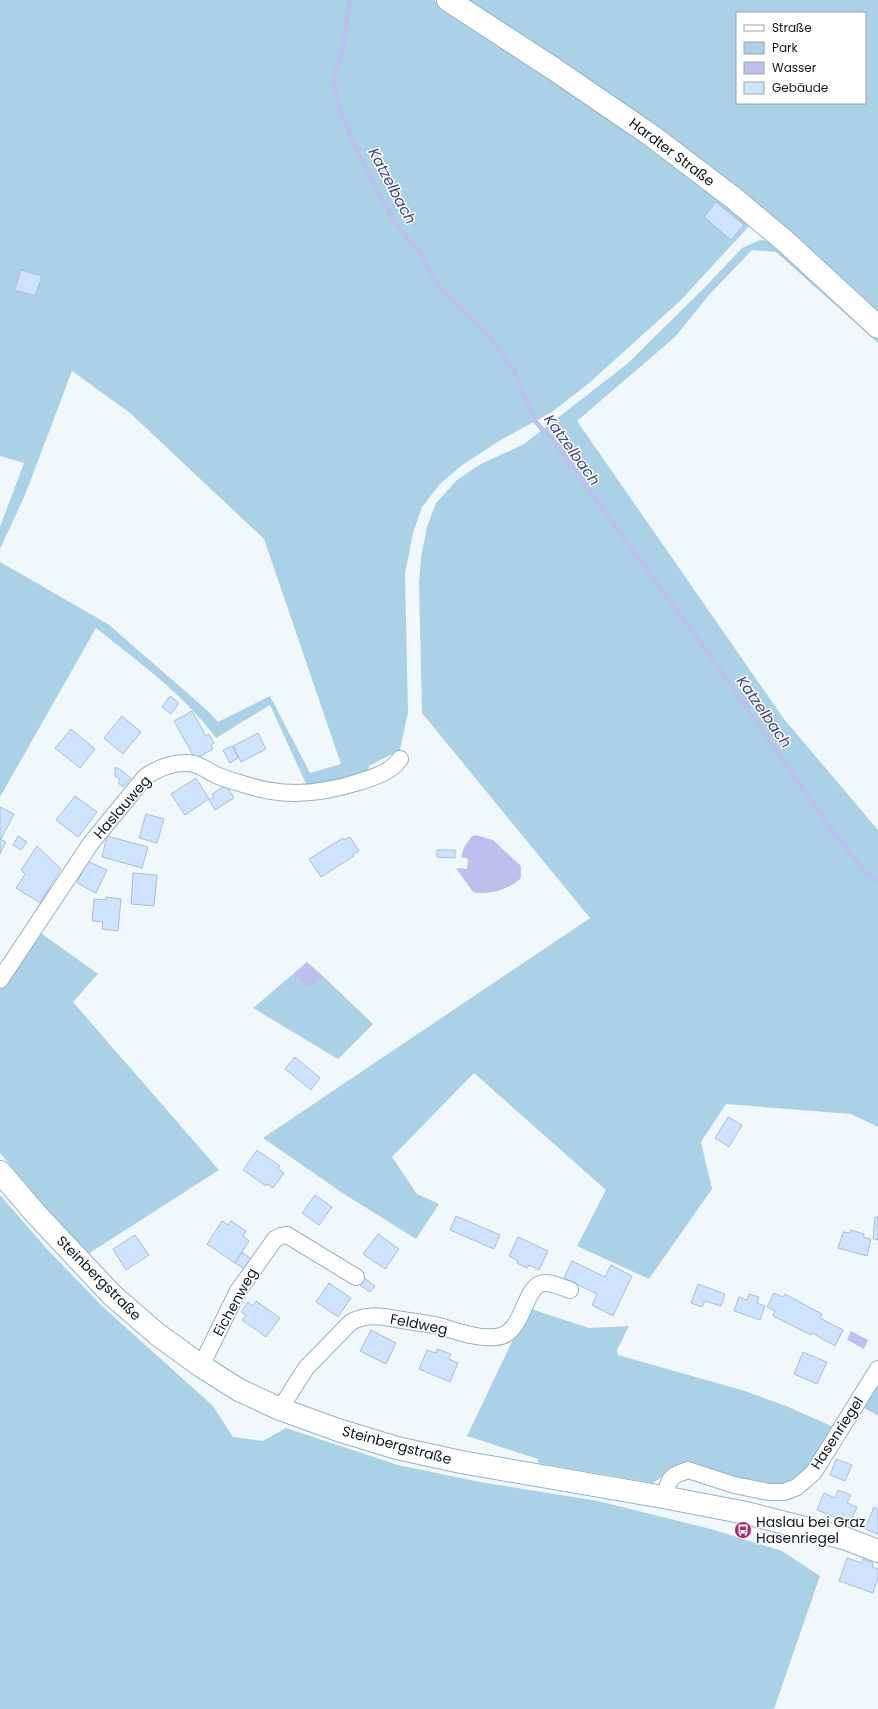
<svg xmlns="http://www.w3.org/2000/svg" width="878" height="1709" viewBox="0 0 878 1709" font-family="Poppins,sans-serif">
<rect width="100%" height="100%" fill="#f1f8fb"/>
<path fill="#aad1e5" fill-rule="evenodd" d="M0 0H434L516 51 582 97 752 223 680 301 588 384 552 412 499 441 461 466 440 484 422 507 413 533 405 574 408 712 400 750 369 766 366 777 307 786 270 705 216 738C184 694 138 662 96 628L0 797V562L108 624 208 711 218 722 270 696 310 773 341 764 264 539 130 413 72 371 25 495 0 549V527L24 463 0 456Z
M459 0H878V318ZM737 13H865V103H737Z
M760 240 776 241 878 334V343L776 252 752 250 709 295 675 337 577 421 784 719 878 830V1127L851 1114 726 1104 701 1142 712 1189 649 1279 577 1246 606 1190 474 1073 392 1157 417 1194 439 1204 416 1239 344 1194 263 1138 590 918 422 713 419 582 421 558 427 527 436 503 457 480 479 465 524 444 627 364 706 286 742 248Z
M38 931 98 974 73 1002 219 1170 88 1254 39 1200 0 1153V988Z
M292 975 309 989 325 978 373 1024 338 1059 253 1008Z
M0 1195 46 1248 102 1306 213 1406 233 1437 263 1441 286 1428 398 1465 480 1482 598 1501 711 1529 782 1551 820 1576 774 1709H0Z
M528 1308 589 1328 629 1326 617 1350 618 1355 745 1391 786 1406 836 1428 807 1474 788 1487 675 1467 653 1483 538 1463V1459L467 1436Z
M878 1361V1416L852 1401Z"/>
<path fill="#bbc1ec" d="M476 835 493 840 521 866V878C511 889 487 896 473 892L456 868 467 869 468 859 461 857 464 847 472 836Z
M307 962 325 978 309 989 292 975Z
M851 1331 868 1340 864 1349 847 1340Z"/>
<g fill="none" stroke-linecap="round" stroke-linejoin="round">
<path stroke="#bbc1ec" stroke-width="4.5" d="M350 0 344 44 333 81 340 111 359 155 395 223 420 253 439 286 487 333 515 372 535 421 555 444 711 657 836 836 866 873 878 880"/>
</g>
<path fill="#cee3fd" stroke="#aabdd7" d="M716 202 744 225 731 240 704 217Z
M21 270 42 276 35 296 15 290Z
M170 696 179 703 171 714 162 707Z
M192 711 206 736 209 734 214 743 211 745 213 749 195 759 174 721Z
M122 716 141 732 123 754 104 738Z
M71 729 95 749 80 768 55 748Z
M258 733 266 749 241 762 233 746Z
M232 746 238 758 230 763 223 750Z
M115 768H118L131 778 123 787 118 783 120 780 115 776Z
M196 778 209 799 185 815 171 794Z
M226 785 234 798 215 810 209 800 214 797 212 794Z
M75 796 97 812 78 837 56 820Z
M0 807 14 814 1 839H0Z
M146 814 164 819 157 843 139 838Z
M18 836 27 842 21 850 13 845Z
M107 836 148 847 142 868 102 857Z
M350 837 359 851 353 854 354 856 321 877 309 859 343 838 344 840Z
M0 839 6 842 0 854Z
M37 846 61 869 40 903 16 888 25 874 21 870Z
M437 850H455V858L437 857Z
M87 861 107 870 96 893 77 883Z
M133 873 157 875 154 906 131 904Z
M106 897 121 899 118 931 102 929 103 922 92 921 94 899 105 900Z
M295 1057 320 1078 311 1090 285 1069Z
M728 1117 742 1125 729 1147 715 1138Z
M257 1150 280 1166 278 1169 284 1173 273 1188 267 1184 266 1186 243 1170Z
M315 1195 332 1207 319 1225 302 1213Z
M456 1216 500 1235 494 1249 450 1230Z
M875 1217H878V1240L873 1239Z
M222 1221 228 1225 231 1221 246 1231 243 1236 249 1241 235 1263 207 1244Z
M851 1230 864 1234 863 1237 871 1239 867 1256 838 1248 843 1232 850 1233Z
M378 1234 399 1249 385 1269 363 1254Z
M135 1235 149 1255 126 1270 113 1249Z
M518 1237 548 1251 539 1270 529 1265 527 1268 517 1263 518 1261 509 1256Z
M242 1252 251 1259 245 1269 235 1263Z
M572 1261 605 1277 611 1265 632 1276 613 1316 592 1305 597 1294 564 1278Z
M359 1274 375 1286 370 1292 354 1281Z
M329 1283 351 1298 338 1317 316 1302Z
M698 1284 725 1294 721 1306 705 1301 702 1307 691 1303Z
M774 1293 783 1297 785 1294 822 1314 820 1318 843 1330 835 1346 812 1333 811 1335 773 1316 775 1311 767 1307Z
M749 1294 759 1297 757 1303 765 1306 760 1320 734 1311 739 1297 747 1300Z
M256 1301 280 1318 266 1337 242 1320 246 1315 241 1312 248 1302 253 1306Z
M371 1330 396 1343 386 1364 360 1351Z
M437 1349 451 1354 449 1359 458 1363 450 1382 419 1369 427 1350 436 1353Z
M803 1352 827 1362 817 1384 794 1374Z
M836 1459 852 1465 845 1481 830 1475Z
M838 1490 851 1495 847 1503 857 1507 850 1523 817 1510 824 1493 835 1498Z
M874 1507 878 1509V1534L865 1529Z
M847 1558 862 1563 863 1559 873 1563 872 1567 878 1569V1578L873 1593 839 1581Z"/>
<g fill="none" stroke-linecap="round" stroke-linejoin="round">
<g stroke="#93b3c3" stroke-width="18">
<path id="street" d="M0 980 91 843 145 777C158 768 177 760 194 764 202 766 208 771 216 775 228 780 258 789 271 791 301 796 331 791 359 782 374 777 390 773 400 759
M201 1366 238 1291 275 1239 281 1236 287 1235 356 1277
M280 1409 306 1368 351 1322C366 1314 380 1316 396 1319 409 1321 422 1323 435 1325 455 1330 475 1339 495 1337 526 1336 522 1282 546 1283 554 1283 563 1288 570 1290
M663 1497 670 1480 675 1475 688 1470 734 1485 769 1492H784L797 1487 814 1472 878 1369"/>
</g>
<g stroke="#93b3c3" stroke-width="24">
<path id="secondary" d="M448 0 554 69 652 136 736 200 786 242 878 327
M0 1172 35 1213 112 1295 157 1334 201 1366 239 1390 280 1409 338 1430 397 1448 461 1462 663 1497 746 1513 844 1538 878 1551"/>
</g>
<use href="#street" stroke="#fff" stroke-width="16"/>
<use href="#secondary" stroke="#fff" stroke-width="22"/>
</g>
<defs>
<g id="bus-disc" transform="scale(0.9)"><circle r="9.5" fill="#ad276e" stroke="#fff"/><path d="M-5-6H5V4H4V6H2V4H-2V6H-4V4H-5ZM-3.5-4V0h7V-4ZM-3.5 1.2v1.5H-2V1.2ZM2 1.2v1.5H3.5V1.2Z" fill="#fff"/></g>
</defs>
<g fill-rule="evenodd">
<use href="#bus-disc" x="743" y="1530"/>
</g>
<g text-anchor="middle" stroke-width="3" stroke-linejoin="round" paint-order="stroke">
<g font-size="14" fill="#0c181e" stroke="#fff">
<text transform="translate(672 152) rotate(37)" y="5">Hardter Straße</text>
<text transform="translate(122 807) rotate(-49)" y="5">Haslauweg</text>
<text transform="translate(99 1278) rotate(45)" y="5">Steinbergstraße</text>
<text transform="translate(235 1302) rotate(-61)" y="5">Eichenweg</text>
<text transform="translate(419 1324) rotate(11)" y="5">Feldweg</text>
<text transform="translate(837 1433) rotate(-57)" y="5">Hasenriegel</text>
<text transform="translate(397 1445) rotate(15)" y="5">Steinbergstraße</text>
</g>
<g font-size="14" fill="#0c181e" stroke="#fff" text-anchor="start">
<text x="756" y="1527">Haslau bei Graz<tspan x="756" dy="16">Hasenriegel</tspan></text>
</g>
<g font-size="15" font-style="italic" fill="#45487f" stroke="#fff">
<text transform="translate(392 186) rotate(62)" y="5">Katzelbach</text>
<text transform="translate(572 450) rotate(54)" y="5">Katzelbach</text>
<text transform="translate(764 712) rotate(55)" y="5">Katzelbach</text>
</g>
</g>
<rect x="736" y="12" width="130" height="92" fill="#ffffff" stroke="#9ea3a5"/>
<rect x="744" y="25" width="20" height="6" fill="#ffffff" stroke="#9ea3a5"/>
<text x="772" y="32" font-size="12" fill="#0c181e">Straße</text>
<rect x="744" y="42" width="20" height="12" fill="#aad1e5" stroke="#9ea3a5"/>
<text x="772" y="52" font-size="12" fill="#0c181e">Park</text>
<rect x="744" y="62" width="20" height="12" fill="#bbc1ec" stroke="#9ea3a5"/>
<text x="772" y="72" font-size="12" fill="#0c181e">Wasser</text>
<rect x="744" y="82" width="20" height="12" fill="#cee3fd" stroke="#9ea3a5"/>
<text x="772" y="92" font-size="12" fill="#0c181e">Gebäude</text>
</svg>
